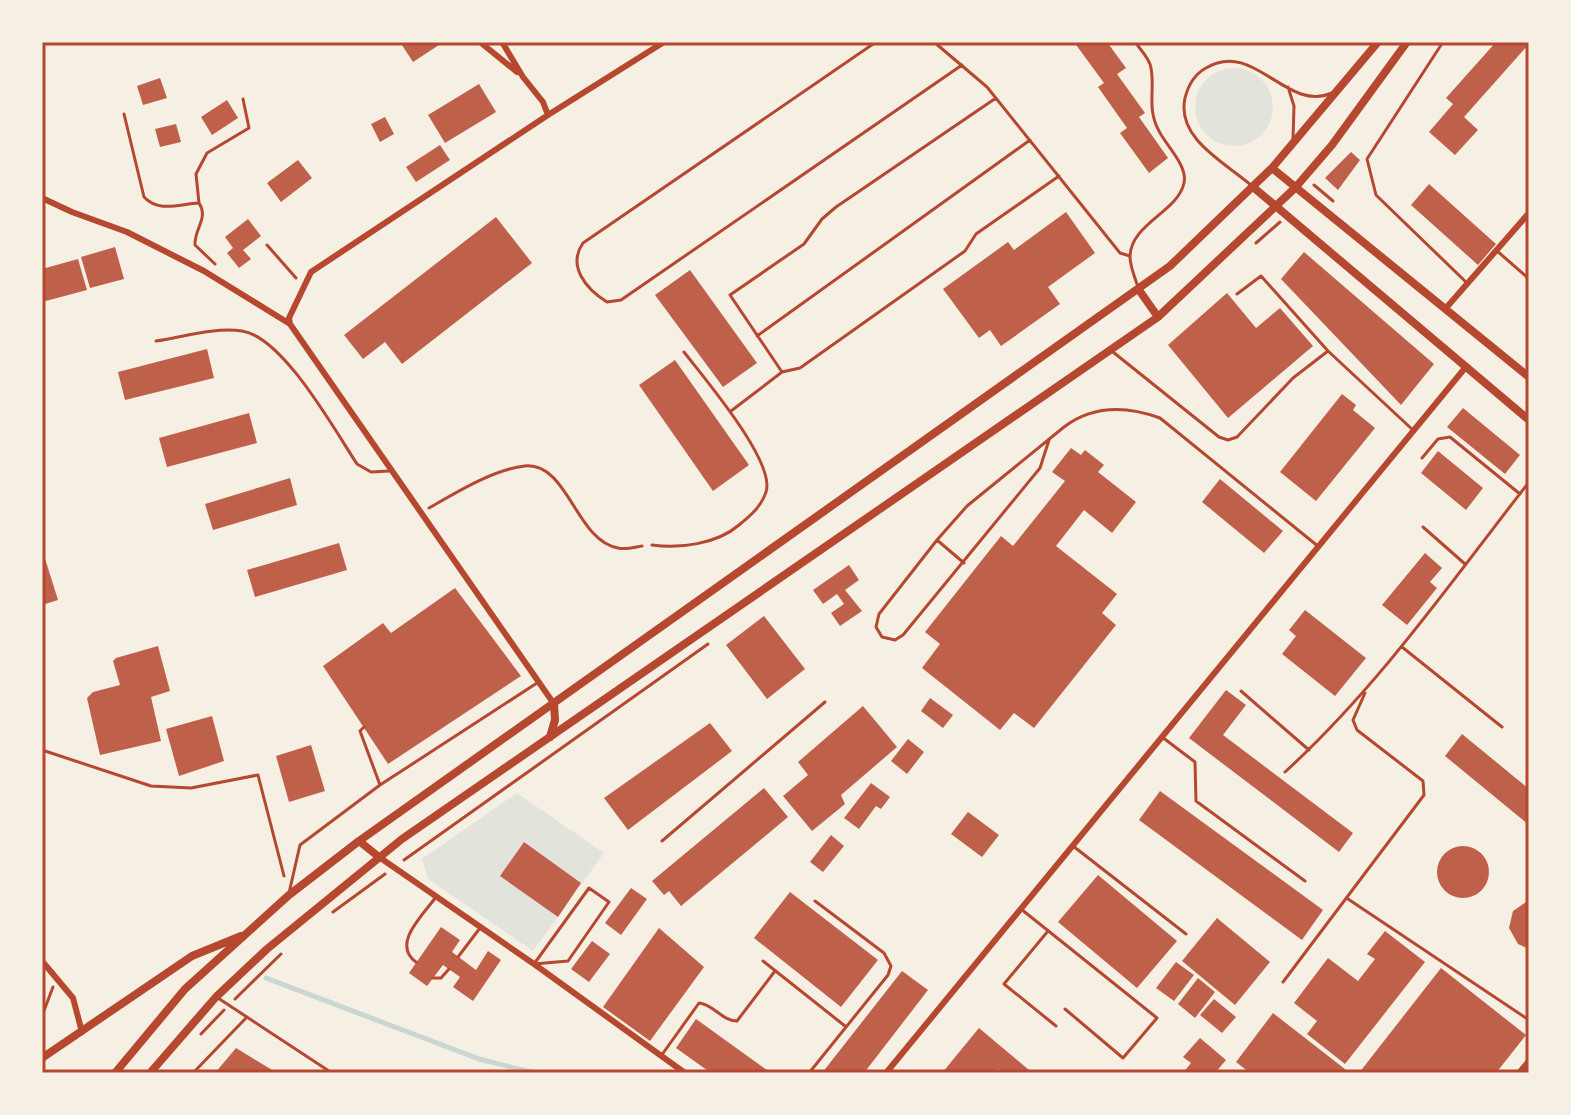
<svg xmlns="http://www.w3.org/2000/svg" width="1571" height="1115" viewBox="0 0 1571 1115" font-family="Manrope,sans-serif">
<rect width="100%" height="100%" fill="#f6efe4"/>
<path fill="#e2e4dc" d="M1195 107a39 39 0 1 1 78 0a39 39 0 1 1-78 0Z
M517 793 604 853 533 951 428 879 422 859Z"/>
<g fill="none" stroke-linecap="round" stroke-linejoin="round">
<path stroke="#c9d6d2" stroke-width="5" d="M266 978 479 1059 535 1073"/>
</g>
<path fill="#bf614a" d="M400 42H437L439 45 413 62Z
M1074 42H1107L1126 68 1117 74 1145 113 1139 117 1168 158 1149 173 1120 133 1127 128 1098 87 1104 83Z
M1496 42 1529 44 1464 117 1478 130 1455 155 1429 132 1453 104 1446 98Z
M160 78 167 98 143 105 137 86Z
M479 84 496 112 445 143 428 115Z
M227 100 238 118 212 135 201 117Z
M385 117 394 134 380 142 371 124Z
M176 124 181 142 160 147 155 129Z
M440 145 450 160 416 182 406 167Z
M1351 152 1360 160 1338 190 1325 178Z
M298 160 312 178 281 202 267 183Z
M1429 184 1496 244 1478 265 1411 205Z
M1066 212 1095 253 1048 287 1060 304 1001 346 990 330 979 338 943 289 1008 242 1014 250Z
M496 217 532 263 402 364 385 342 363 359 344 335Z
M248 219 261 236 243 250 251 259 239 268 227 253 233 248 225 237Z
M115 247 124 279 90 288 81 257Z
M1304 252 1434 364 1401 405 1281 279Z
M78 259 87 290 42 302V269Z
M690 270 757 363 723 387 655 295Z
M1227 293 1256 328 1280 308 1313 346 1228 418 1168 345Z
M207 349 214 378 125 400 118 372Z
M675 360 749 465 713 491 639 385Z
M1342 394 1356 405 1353 410 1375 428 1316 501 1280 472Z
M1463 408 1520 455 1505 474 1447 427Z
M249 413 257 443 167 467 159 438Z
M1071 448 1081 455 1085 450 1104 465 1098 472 1136 502 1112 533 1084 510 1056 546 1117 594 1102 613 1116 625 1034 728 1014 713 1000 730 922 668 940 644 925 632 1001 536 1013 546 1065 481 1052 472Z
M1438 451 1483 488 1466 510 1421 473Z
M290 478 297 505 213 530 205 504Z
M1220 479 1283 531 1264 553 1202 502Z
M339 543 347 570 255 597 247 570Z
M42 549 58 600 42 605Z
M1425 553 1442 568 1430 582 1437 588 1407 625 1382 605Z
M849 565 859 580 845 590 862 611 840 626 831 613 844 604 837 594 823 604 813 590Z
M455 588 521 676 388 764 323 666 383 623 391 633Z
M1305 610 1366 658 1335 696 1282 654 1296 636 1289 630Z
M764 616 805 669 767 699 726 645Z
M158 646 170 691 151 697 161 741 100 755 87 698 93 692 120 685 113 661 116 658Z
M1226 690 1246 705 1223 735 1353 833 1339 852 1189 738Z
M930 698 953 715 943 728 921 711Z
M863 706 897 747 841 795 845 804 812 831 783 796 808 775 798 762Z
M212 716 224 761 179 776 166 729Z
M710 723 732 751 628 830 604 798Z
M1462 734 1529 789V825L1445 756Z
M908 739 924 752 907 774 891 761Z
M311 745 325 791 289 802 276 756Z
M871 783 890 797 881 809 876 806 859 829 844 818Z
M764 788 788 817 681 906 669 891 664 895 652 881Z
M1160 791 1323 910 1302 940 1139 820Z
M968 812 999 835 982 857 951 834Z
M831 835 844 846 823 872 810 862Z
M524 842 581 883 558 917 500 876Z
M1437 872a26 26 0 1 1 52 0a26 26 0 1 1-52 0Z
M1098 875 1177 941 1137 988 1058 922Z
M631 888 647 899 621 935 605 923Z
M790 892 878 960 841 1007 754 938Z
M1529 900V949L1518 944 1509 928 1513 911Z
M1217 918 1270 962 1235 1005 1182 961Z
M441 927 460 940 452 952 476 970 488 951 501 960 473 1001 453 987 460 977 443 965 427 986 409 973Z
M659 928 704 967 650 1041 603 1007Z
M1385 931 1425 962 1345 1064 1307 1034 1317 1021 1294 1003 1328 958 1358 981 1375 959 1367 954Z
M592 941 610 954 589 982 571 969Z
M1176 962 1194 975 1174 1001 1156 988Z
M1441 968 1526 1035 1496 1073H1359Z
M902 971 928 990 864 1073H822Z
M1198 978 1215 992 1195 1018 1178 1004Z
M1214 999 1236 1017 1222 1033 1200 1015Z
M1273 1013 1350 1073H1250L1236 1062Z
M696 1019 771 1073H711L676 1048Z
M979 1028 1029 1070 1027 1073H1003L998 1069 995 1073H942Z
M1200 1038 1226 1060 1215 1073H1183L1191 1063 1183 1057Z
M236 1048 277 1073H215Z"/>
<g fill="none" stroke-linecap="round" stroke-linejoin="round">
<path stroke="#b5482f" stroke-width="3" d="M124 114 144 197C159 213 179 204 199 203 209 218 194 229 195 245L215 264
M1314 185 1333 201
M199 203 196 174 207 153 249 128 243 99
M1256 243 1280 222
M267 245 296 278
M429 508C455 493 494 469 525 466 568 462 576 541 618 548 625 550 635 547 642 546
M42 750 151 786 191 788 258 775 284 876
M404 860 708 644
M333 912 385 874
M235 999 281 954
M42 1016 53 987
M201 1034 224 1010"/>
<path stroke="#b5482f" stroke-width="3" d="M876 42 583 243C567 266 586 289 607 302L621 300 962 65
M934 42 987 87 1120 253 1130 256
M1135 42C1140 49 1150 59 1151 68 1155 89 1147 108 1158 129 1165 145 1188 165 1184 183 1178 212 1130 224 1130 257 1130 266 1135 278 1138 287
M1443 42 1367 159 1376 195 1467 283
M1288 87 1294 106 1293 139
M996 98 836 207 822 219 804 244 730 295 782 372 800 368 965 251 976 234 1059 176
M1252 186C1226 163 1176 139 1185 98 1188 86 1195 74 1206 68 1254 39 1286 113 1332 93
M1496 250 1529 279
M1237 294 1261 276 1328 351 1414 431
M757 336 1030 140
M156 341C183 337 214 327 242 331 283 337 334 429 357 464L371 472 389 471
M1113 352 1219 437 1228 440 1237 437 1293 378 1328 351
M731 411 782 372
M1049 440 1040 468 903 635 895 640 882 637 876 627 879 614 937 540 967 506 1064 427C1093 405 1127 406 1160 418L1319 547
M1422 458 1438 439 1450 437 1520 494
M1423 527 1465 564
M937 540 964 563
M652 545C679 549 717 544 739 525 750 516 761 507 766 492 776 462 704 378 684 352
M1402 647 1502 727
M1241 691 1309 750
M364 727 360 731 380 785
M1162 737 1195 762 1196 801 1305 881
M1285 772C1379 686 1451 582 1529 482
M662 841 825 702
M1073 846 1186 934
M589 888 609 902 568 961 534 964Z
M289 893 300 845 380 785 537 683
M1348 899 1529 1020
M1021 909 1157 1018 1123 1058 1065 1009
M1048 931 1004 984 1056 1026
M458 957 480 928
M763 961 845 1026
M416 962C391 944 423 915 436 897
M433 978H441L449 969
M1283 982 1424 795 1423 781 1357 730 1353 720 1365 693
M218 998 332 1073
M661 1056 699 1003C713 1004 722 1021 737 1021L775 971
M193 1073 246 1018
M809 1073 888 975 891 966 884 953 815 901
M1228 1073H1232"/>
<path stroke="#b5482f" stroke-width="6" d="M480 42 517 72
M502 42 523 77 543 102 548 115
M42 198 72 212 127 232 204 271 290 324 554 704
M1446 308 1529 213
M290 324 289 318 311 272 548 115 664 42
M379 857 534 964 685 1073
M42 961 73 998 82 1032
M886 1073 1465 368
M1519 1073 1529 1061"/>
<path stroke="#b5482f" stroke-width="8" d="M1272 168 1529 377
M1253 187 1529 420
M1139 290 1158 317
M550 737 555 720 554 704
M359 841 379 857
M42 1058 192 956 241 936
M115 1073 185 989 289 895 359 841 1170 266 1272 168 1378 42
M150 1073 216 997 267 949 402 839 1158 317 1295 188 1332 145 1407 42"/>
</g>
<rect width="1571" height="1115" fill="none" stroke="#f6efe4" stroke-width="88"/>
<rect x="44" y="44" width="1483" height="1027" fill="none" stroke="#b5482f" stroke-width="3"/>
</svg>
